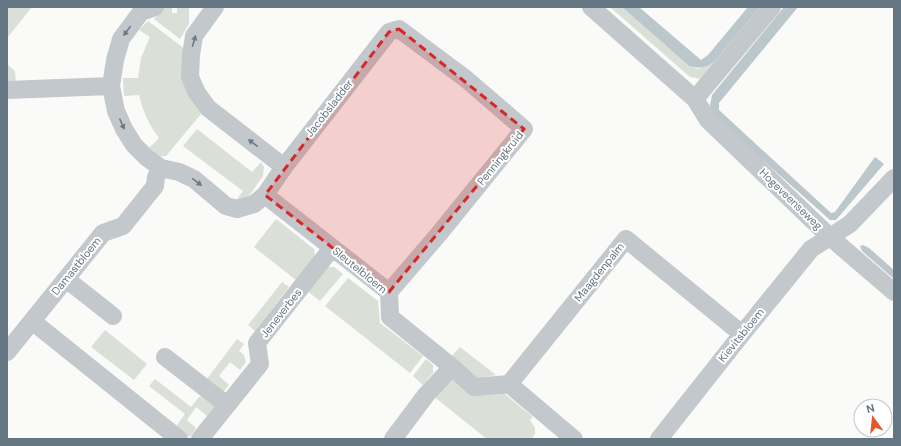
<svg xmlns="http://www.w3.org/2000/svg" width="901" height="446" viewBox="0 0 901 446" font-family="'DM Sans',sans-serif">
<rect width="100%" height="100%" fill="#fafaf8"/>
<path fill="#dadfd7" d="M10 7H32L7 38V10Z
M177 7H189V24L180 39 154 19 164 8H172V13H177Z
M610 7H622L689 66 698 69 714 62 760 7H763L707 75 700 79 690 77Z
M148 21 185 49 192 101 201 114 166 156H160L149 148 159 138C148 123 144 114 139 95L124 96 123 78H138L141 58 150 37 139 30Z
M7 64 15 71 16 83H7Z
M197 129 252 172 261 162 264 167 263 176 246 200 235 202 243 191 183 146Z
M276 219 314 249 315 257 296 280 254 247Z
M325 267H334L343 274 320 301 306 290Z
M348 278 378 301 380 323 423 356 410 373 325 306Z
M282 282 289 287 255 331 248 325Z
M105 330 147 364 134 380 91 347Z
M237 339 244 344 239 351 244 355 246 362 240 370 230 362 219 376 229 385 221 395 204 383Z
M460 347 496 375 478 378 473 377 450 358Z
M426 359 433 365V373L423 385 413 376Z
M155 379 191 407 199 397 203 396 215 406 207 416 196 407 187 420 196 428 190 437 176 428 177 425 185 414 149 386Z
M453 380 471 394 501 391 533 417 530 420 535 428V434L531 439H487L433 396 445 381Z"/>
<path fill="#bbc7cb" d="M622 7H639L701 60 708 55 748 7H760L714 62C704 68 700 69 689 66Z
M784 7H798L719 103V110L831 213 835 212 875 157 884 164 836 220H830L712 115 710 105 712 95Z
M863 245 869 248 894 270V279L862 251 860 246Z"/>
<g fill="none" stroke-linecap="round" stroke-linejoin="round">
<path stroke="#c3c8cc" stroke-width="18" d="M155 7 141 12 121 39 115 60 111 86 116 111 124 129 134 145 146 157 161 168 179 172 194 179 226 206 237 209 254 204 265 195 284 167 389 32 399 29 466 79 524 129 438 235 389 292
M215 7 194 36 191 55 190 77 197 93 208 108 284 167
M591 7 695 99 708 120 830 237 894 292
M7 90 111 86
M695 99 772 7
M265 195 389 292 390 317 452 367 474 387 509 384 574 439
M66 279 113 316
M32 321 179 439
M7 352 103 233 123 226 155 186 156 177 161 168
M165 357 227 405
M509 384 626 239 742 334
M200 439 260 364 257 343 332 248
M393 439 426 395 452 367
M659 439 742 334 811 249 850 224 894 178"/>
</g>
<defs><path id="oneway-solid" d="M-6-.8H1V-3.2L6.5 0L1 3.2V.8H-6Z"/></defs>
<g fill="#6a7a87">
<use href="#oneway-solid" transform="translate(127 31) rotate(126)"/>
<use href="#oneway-solid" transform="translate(194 41) rotate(-74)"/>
<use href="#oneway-solid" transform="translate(122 124) rotate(66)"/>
<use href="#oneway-solid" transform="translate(253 143) rotate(-142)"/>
<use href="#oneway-solid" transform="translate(197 182) rotate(38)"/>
</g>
<path fill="#d62828" fill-opacity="0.2" stroke="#d62828" stroke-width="3" stroke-dasharray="8 5" stroke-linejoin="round" d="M399 29 524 129 389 292 265 195 389 32Z"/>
<g text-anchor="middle" stroke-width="4" stroke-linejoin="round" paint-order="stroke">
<g font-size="11" fill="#657683" stroke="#fff">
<text transform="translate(329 108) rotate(-52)" y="4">Jacobsladder</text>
<text transform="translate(500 158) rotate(-51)" y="4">Penningkruid</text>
<text transform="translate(791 199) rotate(44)" y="4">Hogeveenseweg</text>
<text transform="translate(76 266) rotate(-51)" y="4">Damastbloem</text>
<text transform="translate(360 270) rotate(39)" y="4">Sleutelbloem</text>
<text transform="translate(599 272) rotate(-51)" y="4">Maagdenpalm</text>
<text transform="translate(281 313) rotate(-52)" y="4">Jeneverbes</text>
<text transform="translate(741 335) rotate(-51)" y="4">Kievitsbloem</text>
</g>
</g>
<rect width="901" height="446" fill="none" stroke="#657683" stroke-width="16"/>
<g transform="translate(873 418) rotate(345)"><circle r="19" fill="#ffffff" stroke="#c1c8cd"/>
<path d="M0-3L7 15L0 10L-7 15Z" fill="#e4572e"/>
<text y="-6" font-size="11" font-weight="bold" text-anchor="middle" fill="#657683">N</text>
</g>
</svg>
